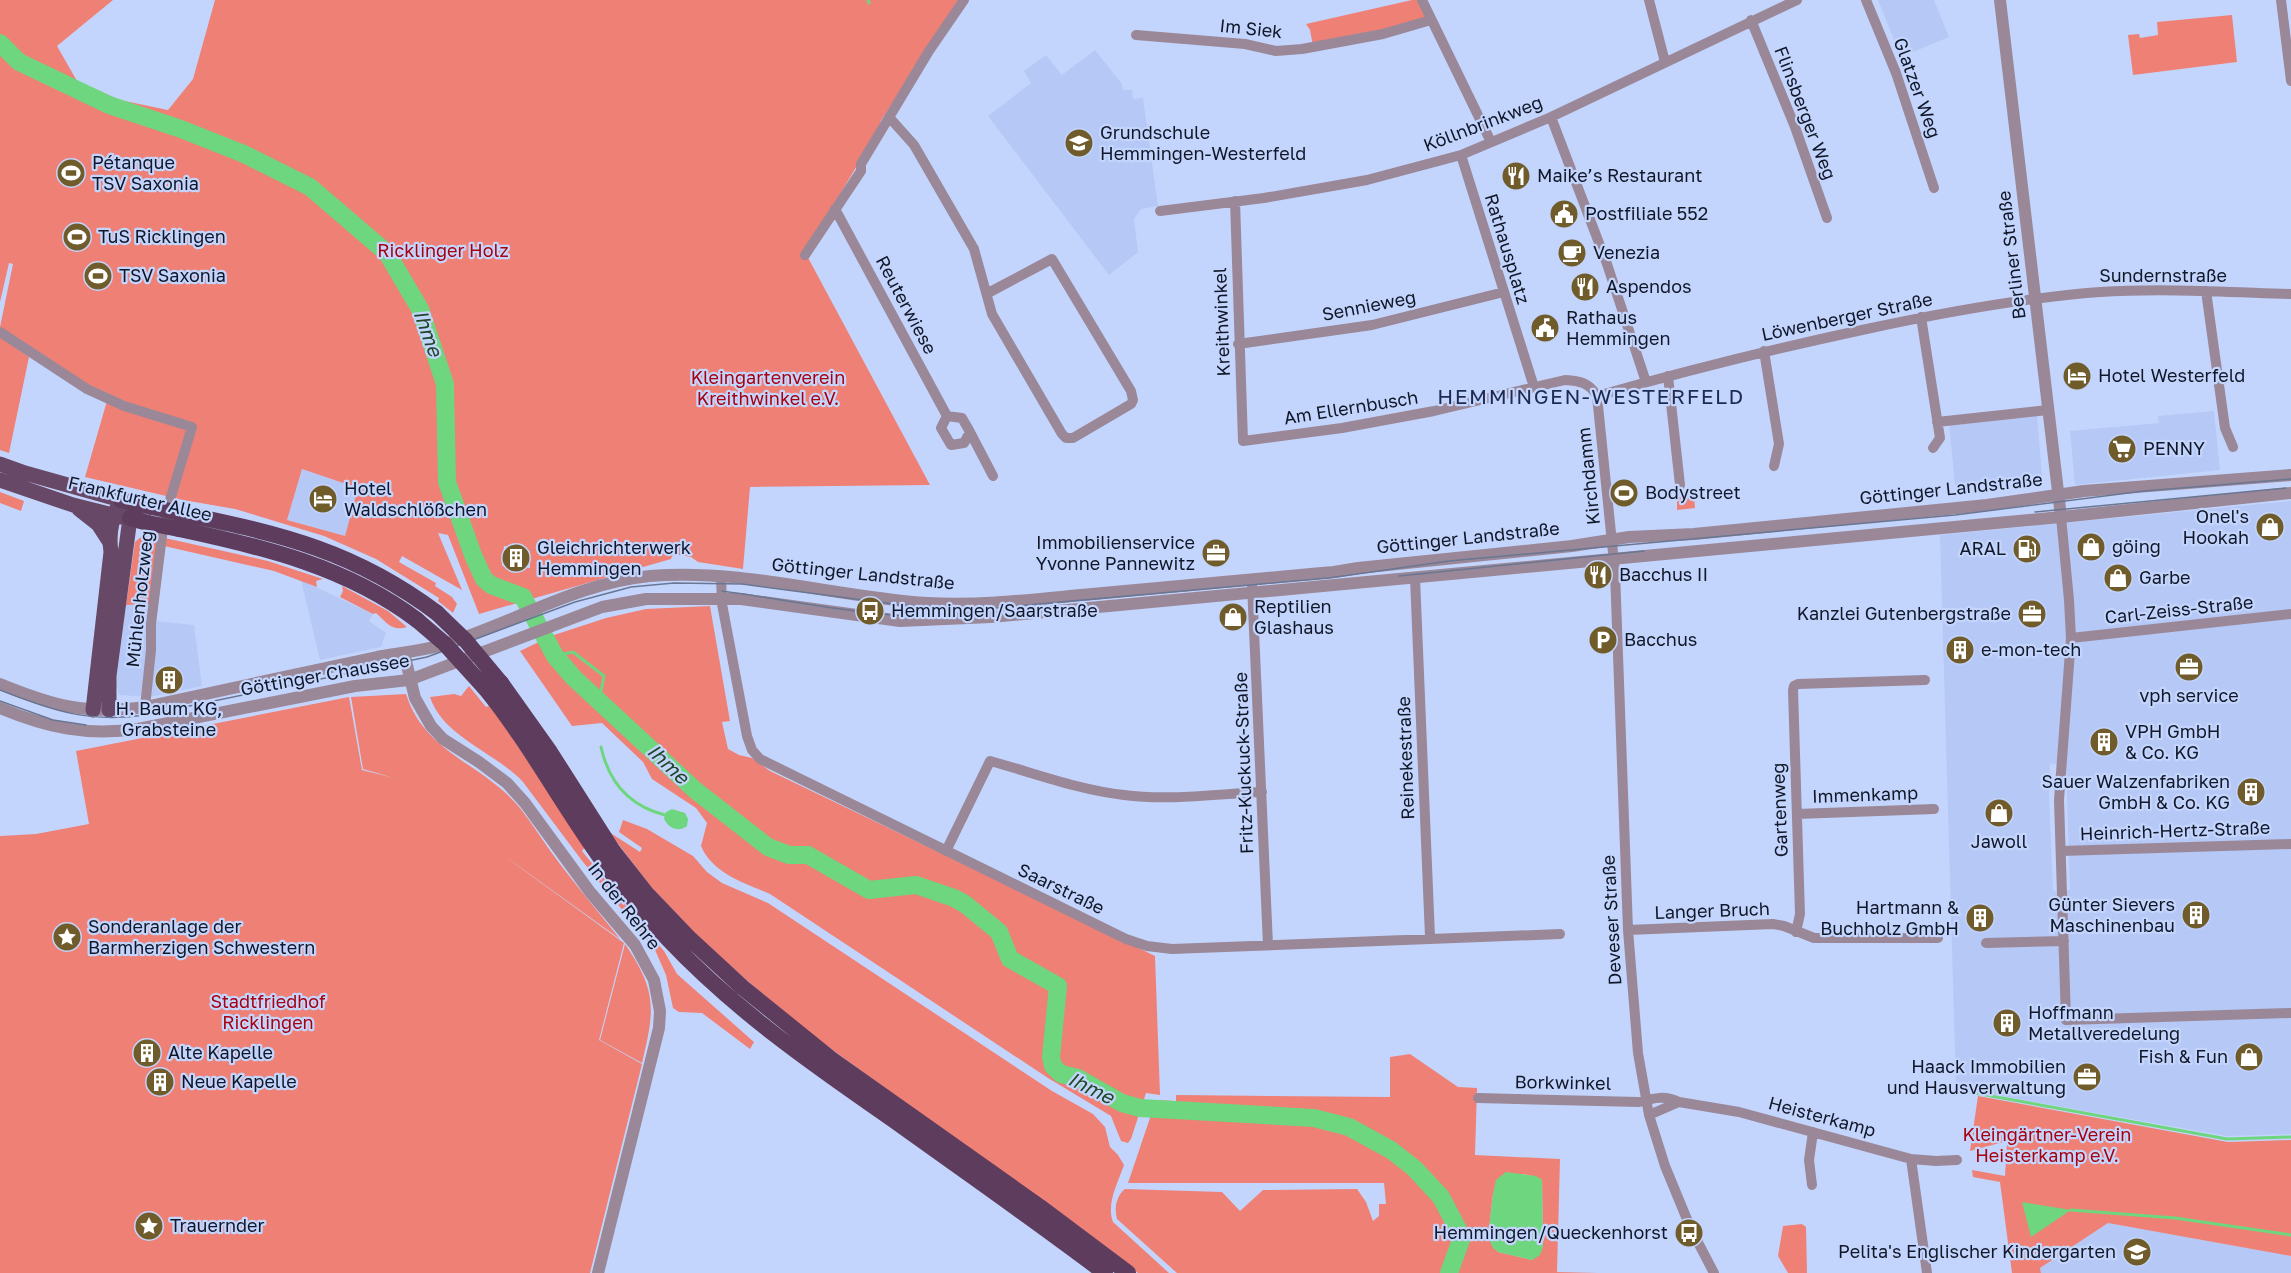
<svg xmlns="http://www.w3.org/2000/svg" width="2291" height="1273" viewBox="0 0 2291 1273" font-family="'Golos Text',sans-serif">
<rect width="100%" height="100%" fill="#c4d5fd"/>
<path fill="#b6c8f5" fill-rule="evenodd" d="M1878 0H1934L1949 37 1901 57Z
M1095 50 1122 84 1123 90H1132L1133 99 1143 98 1158 206 1141 209 1134 219 1138 252 1109 275 988 116 1031 83 1024 71 1046 55 1062 75Z
M2214 411 2220 470 2075 485 2070 431 2159 423 2158 416Z
M2037 414 2042 476 1955 486 1949 423Z
M302 469 358 488 345 536 287 520Z
M2291 501V1134L2227 1136 1956 1088 1940 535ZM2066 763 2070 890 2053 891 2049 795 2050 764Z
M301 580 373 614 369 621 386 633 381 647 320 660Z
M156 604 154 621 194 625 202 686 150 697 119 695 116 683 126 605Z
M2108 1223 2291 1256V1273H2041L2040 1268Z"/>
<path fill="#ef8075" fill-rule="evenodd" d="M0 0H113L57 46 77 81 120 100 168 110 193 79 215 0H960L880 122 881 126 805 252 930 485 750 487 743 569 698 562 691 557 673 554 671 559 479 614 448 535 438 533 462 590 402 556 399 562 436 583 435 586 452 597 457 604 453 613 438 601 439 598 376 559 324 536 235 509 183 500 85 477 109 394 89 385 0 327 13 264 9 263 0 302ZM302 469 358 488 345 536 287 520ZM504 546 530 551V568L502 566Z
M1412 0H1422L1431 20 1313 46 1310 30 1306 24Z
M2232 15 2237 62 2133 75 2128 35 2139 34 2140 38 2158 35 2157 22Z
M0 337 29 357 9 453 0 450Z
M0 492 24 501 21 511 0 503Z
M1694 496 1695 508 1677 510V497Z
M142 536 158 538 151 604 126 605 135 542Z
M165 538 268 561 323 579 316 581 317 587 274 571 164 546Z
M342 586 388 611 407 627C392 632 386 622 376 613L373 614 340 597 343 591Z
M710 606 730 721 722 722 728 749 739 755 752 758 770 771 1155 956 1160 1095 1146 1093 1131 1139 1128 1143 1121 1141 1111 1116 1048 1078 770 894C745 883 713 874 701 846L707 823 696 808 652 779 643 762 602 723 572 726 520 651 543 640 556 661 592 699 723 815 725 812C702 793 682 772 660 752 620 717 575 684 548 637L606 618 646 609Z
M469 686 486 707 489 706 499 718 585 847 582 851 643 927 664 951 677 974 754 1042 750 1049 702 1013 679 1012 673 1008 666 975 655 950 583 862 523 782C495 752 443 737 430 697L454 694 461 696Z
M406 694C425 754 483 763 520 808 534 826 546 846 560 864 579 889 600 914 620 939L492 847 624 943 599 1040 642 1064 590 1273H0V836L36 834 89 824 76 751 349 697 362 770 394 778 363 769 351 697Z
M623 820 647 829 693 856 707 872 722 883 768 903 1052 1091 1093 1114 1105 1127 1110 1147 1118 1155 1124 1165C1118 1183 1106 1203 1113 1222L1169 1273H1138L1110 1250 806 1031 709 948 652 888 609 832 640 852 642 848 619 832Z
M625 944C657 991 655 1009 642 1063L600 1040Z
M1410 1054 1458 1087 1477 1088 1475 1155 1560 1159 1557 1272 1598 1273H1177L1117 1219C1114 1209 1116 1196 1125 1189L1222 1192 1240 1211 1263 1190 1357 1189 1366 1202 1373 1221 1379 1216V1204H1386L1384 1183H1128L1152 1112 1188 1115 1313 1120 1348 1130 1389 1151 1411 1170 1412 1164 1391 1147 1350 1124 1313 1115 1153 1107 1155 1100 1176 1101V1095L1390 1097V1057ZM1521 1174 1529 1175 1542 1180 1543 1247 1532 1260 1498 1252 1488 1238 1493 1194Z
M1978 1096 2228 1142 2291 1140V1256L2108 1223 2040 1268 2041 1273H2012L2000 1182 1973 1177 1972 1170 2005 1176 2007 1141 1970 1151Z
M1802 1224 1806 1227 1807 1273H1788L1778 1256 1783 1226Z"/>
<path fill="#6ed67e" d="M672 809 685 813 688 819 687 826C678 833 669 828 664 819L666 812Z
M1506 1172 1536 1176 1542 1180 1543 1247 1540 1255 1532 1260 1498 1252 1493 1248 1488 1237 1493 1194 1496 1180Z
M2022 1202 2071 1210 2031 1237Z"/>
<g fill="none" stroke-linecap="round" stroke-linejoin="round">
<path stroke="#6ed67e" stroke-width="3" d="M868 0 869 3
M555 656 573 652 604 676 599 702
M601 747C609 783 629 806 665 815
M1958 1090 2227 1139 2291 1137
M2071 1210 2175 1218 2291 1235"/>
<path stroke="#6ed67e" stroke-width="18" d="M0 43 19 62 109 105 181 129 244 154 310 187 387 253 420 309 445 384 447 482 473 555 484 579 491 585 523 597 555 656 574 678 695 790 768 847 789 855H808L869 890 916 885 954 898 965 904 999 932 1010 959 1058 986 1051 1057 1053 1066 1061 1074 1078 1078 1122 1103 1140 1108 1314 1118 1349 1127 1391 1150 1414 1168 1441 1197 1462 1237 1449 1273"/>
<path stroke="#9a8899" stroke-width="10" d="M1422 0 1491 142
M1649 0 1665 62
M1866 0 1896 73 1934 188
M2281 0 2291 81
M1751 20 1795 127 1827 218
M1136 35 1245 44 1276 51 1302 49 1383 34 1431 20
M889 117 914 145 974 249 992 314 1062 434 1066 438H1073L1131 404 1133 400 1131 391 1052 259 988 293
M1551 117 1607 264 1646 382
M1461 155 1534 387
M1235 201 1243 441 1342 428 1434 411 1565 380C1579 381 1589 382 1597 396L1615 572 1628 930 1638 1053 1649 1115 1665 1166 1691 1229 1714 1273
M835 209 947 416
M1160 211 1264 198 1367 180 1461 155 1551 117 1797 0
M805 255 861 171V164L929 51 964 0
M2206 291 2225 428 2233 447
M1921 317 1940 438 1933 448
M0 332 87 389 124 406 192 427 170 500 162 536 151 624V650L145 707
M1238 344 1372 325 1504 292
M1764 351 1779 444 1774 466
M1668 376 1680 485
M1597 396C1685 371 1773 349 1862 330 1940 313 2020 298 2100 292 2163 288 2228 292 2291 294
M947 416 962 418 970 432 964 443 951 445 941 428Z
M1937 422 2048 410
M970 432 993 476
M2061 517 2069 600 2071 638 2059 800 2066 1020 2291 1013
M721 577 722 604 747 736 752 750 760 759 1126 939 1147 946 1172 949 1560 934
M1415 578 1430 937
M1252 585 1268 945
M2071 638 2291 614
M1797 814 1934 809
M946 851 990 761C1034 773 1079 790 1124 795 1169 801 1217 794 1262 792
M2061 851 2291 844
M1628 930 1773 924 1784 926 1814 938H1938
M1796 932 1800 914 1793 690 1794 686 1798 684 1925 680
M1986 943 2064 941
M1478 1098 1639 1102C1654 1098 1665 1095 1679 1102L1649 1115
M1679 1102 1739 1112 1911 1159 1936 1161 1957 1160
M1911 1159 1927 1273
M1812 1185 1809 1160 1813 1132"/>
<path stroke="#9a8899" stroke-width="12" d="M2000 0 2061 517
M404 653 415 698 431 726 443 739 479 762 507 783 525 803 590 892 635 945 654 980 660 1011 659 1028 598 1273
M0 684C54 706 86 715 145 707 222 691 299 674 377 657 399 653 421 651 442 645 512 624 576 583 650 576 743 568 835 597 928 603 983 606 1037 599 1092 594 1172 587 1253 579 1334 572L1358 568 1572 546 1629 537 1694 534 1987 505 2084 491 2291 475
M0 708C48 728 86 736 138 729L355 686 409 680 602 607 646 599H741L900 621 991 617 2061 517 2291 493"/>
<path stroke="#674866" stroke-width="15" d="M0 464 25 473 121 500
M0 480 73 505 121 517
M79 509 98 524 109 541
M93 710 111 552C108 533 112 516 121 500
M109 710V676L130 518 125 508"/>
<path stroke="#5e3c5d" stroke-width="16" d="M121 500 152 507
M184 514C282 534 356 552 437 613
M130 518 148 523
M179 529C264 547 347 567 417 620
M501 683 550 752 613 851 646 893 690 939 742 987 831 1059 1040 1207 1128 1273
M485 688C528 741 560 801 600 857 621 886 644 914 669 940 735 1010 814 1065 892 1119 963 1170 1035 1220 1105 1273"/>
<path stroke="#6a7692" stroke-width="1.5" d="M2035 512 2286 488
M1399 576 1644 551
M722 591C795 601 874 619 948 616
M0 690C53 711 88 723 146 715L427 657 575 602 631 587 674 583 742 584 901 605 984 609 1329 578 1449 561 1955 515 2144 491 2291 479
M0 701 53 720 86 725"/>
<path stroke="#5e3c5d" stroke-width="16" d="M152 507 184 514
M148 523 179 529
M437 613 466 641 501 683
M417 620 445 644 485 688"/>
</g>
<defs>
<g id="school-disc" transform="scale(1.5)"><circle r="9.5" fill="#705c2b" stroke="#c4d5fd"/><path d="M0-5L7-2L0 1L-7-2ZM-4 1L0 2.5L4 1V4Q0 6-4 4Z" fill="#fff"/></g>
<g id="stadium-disc" transform="scale(1.5)"><circle r="9.5" fill="#705c2b" stroke="#c4d5fd"/><path d="M0-5a6.5 5 0 1 0 0 10a6.5 5 0 1 0 0-10ZM-3.5-1.8h7v3.6h-7Z" fill="#fff"/></g>
<g id="restaurant-disc" transform="scale(1.5)"><circle r="9.5" fill="#705c2b" stroke="#c4d5fd"/><path d="M-5-6h1v4h1v-4h1v4h1v-4h1v5L-1.5 .5V6h-2V.5L-5-1ZM5-6V6H3V1.5H1.5Q1.5-4 5-6Z" fill="#fff"/></g>
<g id="civic-disc" transform="scale(1.5)"><circle r="9.5" fill="#705c2b" stroke="#c4d5fd"/><path d="M-.6-6.5H3V-4.5H.6V-3L4-1V1h2V6H-6V1h2V-1L-.6-3ZM-1.2 2.5V6h2.4V2.5Z" fill="#fff"/></g>
<g id="cafe-disc" transform="scale(1.5)"><circle r="9.5" fill="#705c2b" stroke="#c4d5fd"/><path d="M-5.5-4.5H6V0H3Q3 3.5 0 3.5H-2.5Q-5.5 3.5-5.5 0ZM3-3.2v2h1.7v-2ZM-6 4.5H4V6H-6Z" fill="#fff"/></g>
<g id="hotel-disc" transform="scale(1.5)"><circle r="9.5" fill="#705c2b" stroke="#c4d5fd"/><path d="M-6-4.5h1.5V1H6V5H4.5V3h-9V5H-6ZM-4 0a1.8 1.8 0 1 1 3.6 0ZM.5 0V-2.5h3Q6-2.5 6 0Z" fill="#fff"/></g>
<g id="supermarket-disc" transform="scale(1.5)"><circle r="9.5" fill="#705c2b" stroke="#c4d5fd"/><path d="M-6-5.5h2.5l.6 2H6L4.5 2H-2.5L-4.4-4H-6ZM-1.5 3.2a1.3 1.3 0 1 0 .1 0ZM3 3.2a1.3 1.3 0 1 0 .1 0Z" fill="#fff"/></g>
<g id="shop-disc" transform="scale(1.5)"><circle r="9.5" fill="#705c2b" stroke="#c4d5fd"/><path d="M-5-2.5h2.3a2.7 3.5 0 0 1 5.4 0H5L5.5 6h-11ZM-1.5-2.5h3a1.5 2.3 0 0 0-3 0Z" fill="#fff"/></g>
<g id="fuel-disc" transform="scale(1.5)"><circle r="9.5" fill="#705c2b" stroke="#c4d5fd"/><path d="M-5.5-6h7V0h2V4h1.3V-2.5L3-4.5l.8-.8L6-3V5H2.5V1h-1V6h-7ZM-4.2-4.7v3.2H.2V-4.7Z" fill="#fff"/></g>
<g id="office-disc" transform="scale(1.5)"><circle r="9.5" fill="#705c2b" stroke="#c4d5fd"/><path d="M-6-3h4V-5.5h4V-3h4V5H-6ZM-1-4.5V-3h2v-1.5ZM-6 0V1H6V0Z" fill="#fff"/></g>
<g id="building-disc" transform="scale(1.5)"><circle r="9.5" fill="#705c2b" stroke="#c4d5fd"/><path d="M-4-6H4V6H1V3H-1V6H-4ZM-2.5-4.3h1.7v1.8h-1.7ZM.8-4.3h1.7v1.8H.8ZM-2.5-1h1.7V.8h-1.7ZM.8-1h1.7V.8H.8Z" fill="#fff"/></g>
<g id="bus-disc" transform="scale(1.5)"><circle r="9.5" fill="#705c2b" stroke="#c4d5fd"/><path d="M-5-6H5V4H4V6H2V4H-2V6H-4V4H-5ZM-3.5-4V0h7V-4ZM-3.5 1.2v1.5H-2V1.2ZM2 1.2v1.5H3.5V1.2Z" fill="#fff"/></g>
<g id="parking-disc" transform="scale(1.5)"><circle r="9.5" fill="#705c2b" stroke="#c4d5fd"/><path d="M-3.5-5.5H1a3.5 3.5 0 0 1 0 7H-1V5.5H-3.5ZM-1-3.4V-.6H.8a1.4 1.4 0 0 0 0-2.8Z" fill="#fff"/></g>
<g id="sight-disc" transform="scale(1.5)"><circle r="9.5" fill="#705c2b" stroke="#c4d5fd"/><path d="M0-6L1.8-2.2L6-1.7L2.9 1.2L3.7 5.4L0 3.3L-3.7 5.4L-2.9 1.2L-6-1.7L-1.8-2.2Z" fill="#fff"/></g>
</defs>
<g fill-rule="evenodd">
<use href="#school-disc" x="1079" y="143"/>
<use href="#stadium-disc" x="71" y="173"/>
<use href="#restaurant-disc" x="1516" y="176"/>
<use href="#civic-disc" x="1564" y="214"/>
<use href="#stadium-disc" x="77" y="237"/>
<use href="#cafe-disc" x="1572" y="253"/>
<use href="#stadium-disc" x="98" y="276"/>
<use href="#restaurant-disc" x="1585" y="287"/>
<use href="#civic-disc" x="1545" y="328"/>
<use href="#hotel-disc" x="2077" y="376"/>
<use href="#supermarket-disc" x="2122" y="449"/>
<use href="#stadium-disc" x="1624" y="493"/>
<use href="#hotel-disc" x="323" y="499"/>
<use href="#shop-disc" x="2270" y="527"/>
<use href="#shop-disc" x="2091" y="547"/>
<use href="#fuel-disc" x="2027" y="549"/>
<use href="#office-disc" x="1216" y="553"/>
<use href="#building-disc" x="516" y="558"/>
<use href="#restaurant-disc" x="1598" y="575"/>
<use href="#shop-disc" x="2118" y="578"/>
<use href="#bus-disc" x="870" y="611"/>
<use href="#office-disc" x="2032" y="614"/>
<use href="#shop-disc" x="1233" y="617"/>
<use href="#parking-disc" x="1603" y="640"/>
<use href="#building-disc" x="1960" y="650"/>
<use href="#office-disc" x="2189" y="667"/>
<use href="#building-disc" x="169" y="680"/>
<use href="#building-disc" x="2104" y="742"/>
<use href="#building-disc" x="2251" y="792"/>
<use href="#shop-disc" x="1999" y="813"/>
<use href="#building-disc" x="2196" y="915"/>
<use href="#building-disc" x="1980" y="918"/>
<use href="#sight-disc" x="67" y="937"/>
<use href="#building-disc" x="2007" y="1023"/>
<use href="#building-disc" x="147" y="1053"/>
<use href="#shop-disc" x="2249" y="1057"/>
<use href="#office-disc" x="2087" y="1077"/>
<use href="#building-disc" x="160" y="1082"/>
<use href="#sight-disc" x="149" y="1226"/>
<use href="#bus-disc" x="1689" y="1233"/>
<use href="#school-disc" x="2137" y="1252"/>
</g>
<g text-anchor="middle" stroke-width="4.5" stroke-linejoin="round" paint-order="stroke">
<g font-size="18" fill="#101728" stroke="#c4d5fd">
<text transform="translate(1251 29) rotate(6)" y="6">Im Siek</text>
<text transform="translate(1917 88) rotate(70)" y="6">Glatzer Weg</text>
<text transform="translate(1805 113) rotate(69)" y="6">Flinsberger Weg</text>
<text transform="translate(1483 124) rotate(-21)" y="6">Köllnbrinkweg</text>
<text transform="translate(1507 249) rotate(73)" y="6">Rathausplatz</text>
<text transform="translate(2012 255) rotate(-97)" y="6">Berliner Straße</text>
<text x="2163" y="282">Sundernstraße</text>
<text transform="translate(906 305) rotate(62)" y="6">Reuterwiese</text>
<text transform="translate(1369 306) rotate(-11)" y="6">Sennieweg</text>
<text transform="translate(1847 317) rotate(-12)" y="6">Löwenberger Straße</text>
<text transform="translate(1222 322) rotate(-92)" y="6">Kreithwinkel</text>
<text transform="translate(1351 408) rotate(-9)" y="6">Am Ellernbusch</text>
<text transform="translate(1589 476) rotate(-96)" y="6">Kirchdamm</text>
<text transform="translate(1951 489) rotate(-6)" y="6">Göttinger Landstraße</text>
<text transform="translate(140 499) rotate(13)" y="6">Frankfurter Allee</text>
<text transform="translate(1468 538) rotate(-6)" y="6">Göttinger Landstraße</text>
<text transform="translate(863 574) rotate(6)" y="6">Göttinger Landstraße</text>
<text transform="translate(140 599) rotate(-84)" y="6">Mühlenholzweg</text>
<text transform="translate(2179 610) rotate(-6)" y="6">Carl-Zeiss-Straße</text>
<text transform="translate(325 675) rotate(-10)" y="6">Göttinger Chaussee</text>
<text transform="translate(1406 758) rotate(-92)" y="6">Reinekestraße</text>
<text transform="translate(1244 763) rotate(-92)" y="6">Fritz-Kuckuck-Straße</text>
<text transform="translate(1865 795) rotate(-2)" y="6">Immenkamp</text>
<text transform="translate(1780 810) rotate(-92)" y="6">Gartenweg</text>
<text transform="translate(2175 831) rotate(-2)" y="6">Heinrich-Hertz-Straße</text>
<text transform="translate(1061 889) rotate(26)" y="6">Saarstraße</text>
<text transform="translate(624 906) rotate(52)" y="6">In der Rehre</text>
<text transform="translate(1712 911) rotate(-2)" y="6">Langer Bruch</text>
<text transform="translate(1612 920) rotate(-93)" y="6">Deveser Straße</text>
<text transform="translate(1563 1083) rotate(1)" y="6">Borkwinkel</text>
<text transform="translate(1822 1117) rotate(15)" y="6">Heisterkamp</text>
</g>
<g font-size="18" fill="#101728" stroke="#c4d5fd" text-anchor="start">
<text x="1100" y="139">Grundschule<tspan x="1100" dy="21">Hemmingen-Westerfeld</tspan></text>
<text x="92" y="169">Pétanque<tspan x="92" dy="21">TSV Saxonia</tspan></text>
<text x="1537" y="182">Maike’s Restaurant</text>
<text x="1585" y="220">Postfiliale 552</text>
<text x="98" y="243">TuS Ricklingen</text>
<text x="1593" y="259">Venezia</text>
<text x="119" y="282">TSV Saxonia</text>
<text x="1606" y="293">Aspendos</text>
<text x="1566" y="324">Rathaus<tspan x="1566" dy="21">Hemmingen</tspan></text>
<text x="2098" y="382">Hotel Westerfeld</text>
<text x="2143" y="455">PENNY</text>
<text x="344" y="495">Hotel<tspan x="344" dy="21">Waldschlößchen</tspan></text>
<text x="1645" y="499">Bodystreet</text>
<text x="2249" y="523" text-anchor="end">Onel's<tspan x="2249" dy="21">Hookah</tspan></text>
<text x="1195" y="549" text-anchor="end">Immobilienservice<tspan x="1195" dy="21">Yvonne Pannewitz</tspan></text>
<text x="2112" y="553">göing</text>
<text x="537" y="554">Gleichrichterwerk<tspan x="537" dy="21">Hemmingen</tspan></text>
<text x="2006" y="555" text-anchor="end">ARAL</text>
<text x="1619" y="581">Bacchus II</text>
<text x="2139" y="584">Garbe</text>
<text x="1254" y="613">Reptilien<tspan x="1254" dy="21">Glashaus</tspan></text>
<text x="891" y="617">Hemmingen/Saarstraße</text>
<text x="2011" y="620" text-anchor="end">Kanzlei Gutenbergstraße</text>
<text x="1624" y="646">Bacchus</text>
<text x="1981" y="656">e-mon-tech</text>
<text x="2189" y="702" text-anchor="middle">vph service</text>
<text x="169" y="715" text-anchor="middle">H. Baum KG,<tspan x="169" dy="21">Grabsteine</tspan></text>
<text x="2125" y="738">VPH GmbH<tspan x="2125" dy="21">&amp; Co. KG</tspan></text>
<text x="2230" y="788" text-anchor="end">Sauer Walzenfabriken<tspan x="2230" dy="21">GmbH &amp; Co. KG</tspan></text>
<text x="1999" y="848" text-anchor="middle">Jawoll</text>
<text x="2175" y="911" text-anchor="end">Günter Sievers<tspan x="2175" dy="21">Maschinenbau</tspan></text>
<text x="1959" y="914" text-anchor="end">Hartmann &amp;<tspan x="1959" dy="21">Buchholz GmbH</tspan></text>
<text x="88" y="933">Sonderanlage der<tspan x="88" dy="21">Barmherzigen Schwestern</tspan></text>
<text x="2028" y="1019">Hoffmann<tspan x="2028" dy="21">Metallveredelung</tspan></text>
<text x="168" y="1059">Alte Kapelle</text>
<text x="2228" y="1063" text-anchor="end">Fish &amp; Fun</text>
<text x="2066" y="1073" text-anchor="end">Haack Immobilien<tspan x="2066" dy="21">und Hausverwaltung</tspan></text>
<text x="181" y="1088">Neue Kapelle</text>
<text x="170" y="1232">Trauernder</text>
<text x="1668" y="1239" text-anchor="end">Hemmingen/Queckenhorst</text>
<text x="2116" y="1258" text-anchor="end">Pelita's Englischer Kindergarten</text>
</g>
<g font-size="18" fill="#a7010e" stroke="#c4d5fd">
<text x="443" y="257">Ricklinger Holz</text>
<text x="768" y="384">Kleingartenverein<tspan x="768" dy="21">Kreithwinkel e.V.</tspan></text>
<text x="268" y="1008">Stadtfriedhof<tspan x="268" dy="21">Ricklingen</tspan></text>
<text x="2047" y="1141">Kleingärtner-Verein<tspan x="2047" dy="21">Heisterkamp e.V.</tspan></text>
</g>
<g font-size="20" font-style="italic" fill="#1f4826" stroke="#c4d5fd">
<text transform="translate(428 333) rotate(70)" y="7">Ihme</text>
<text transform="translate(668 764) rotate(43)" y="7">Ihme</text>
<text transform="translate(1091 1088) rotate(26)" y="7">Ihme</text>
</g>
<g font-size="21" letter-spacing="1.5" fill="#1c2a51" stroke="#c4d5fd">
<text x="1591" y="404">HEMMINGEN-WESTERFELD</text>
</g>
</g>
</svg>
